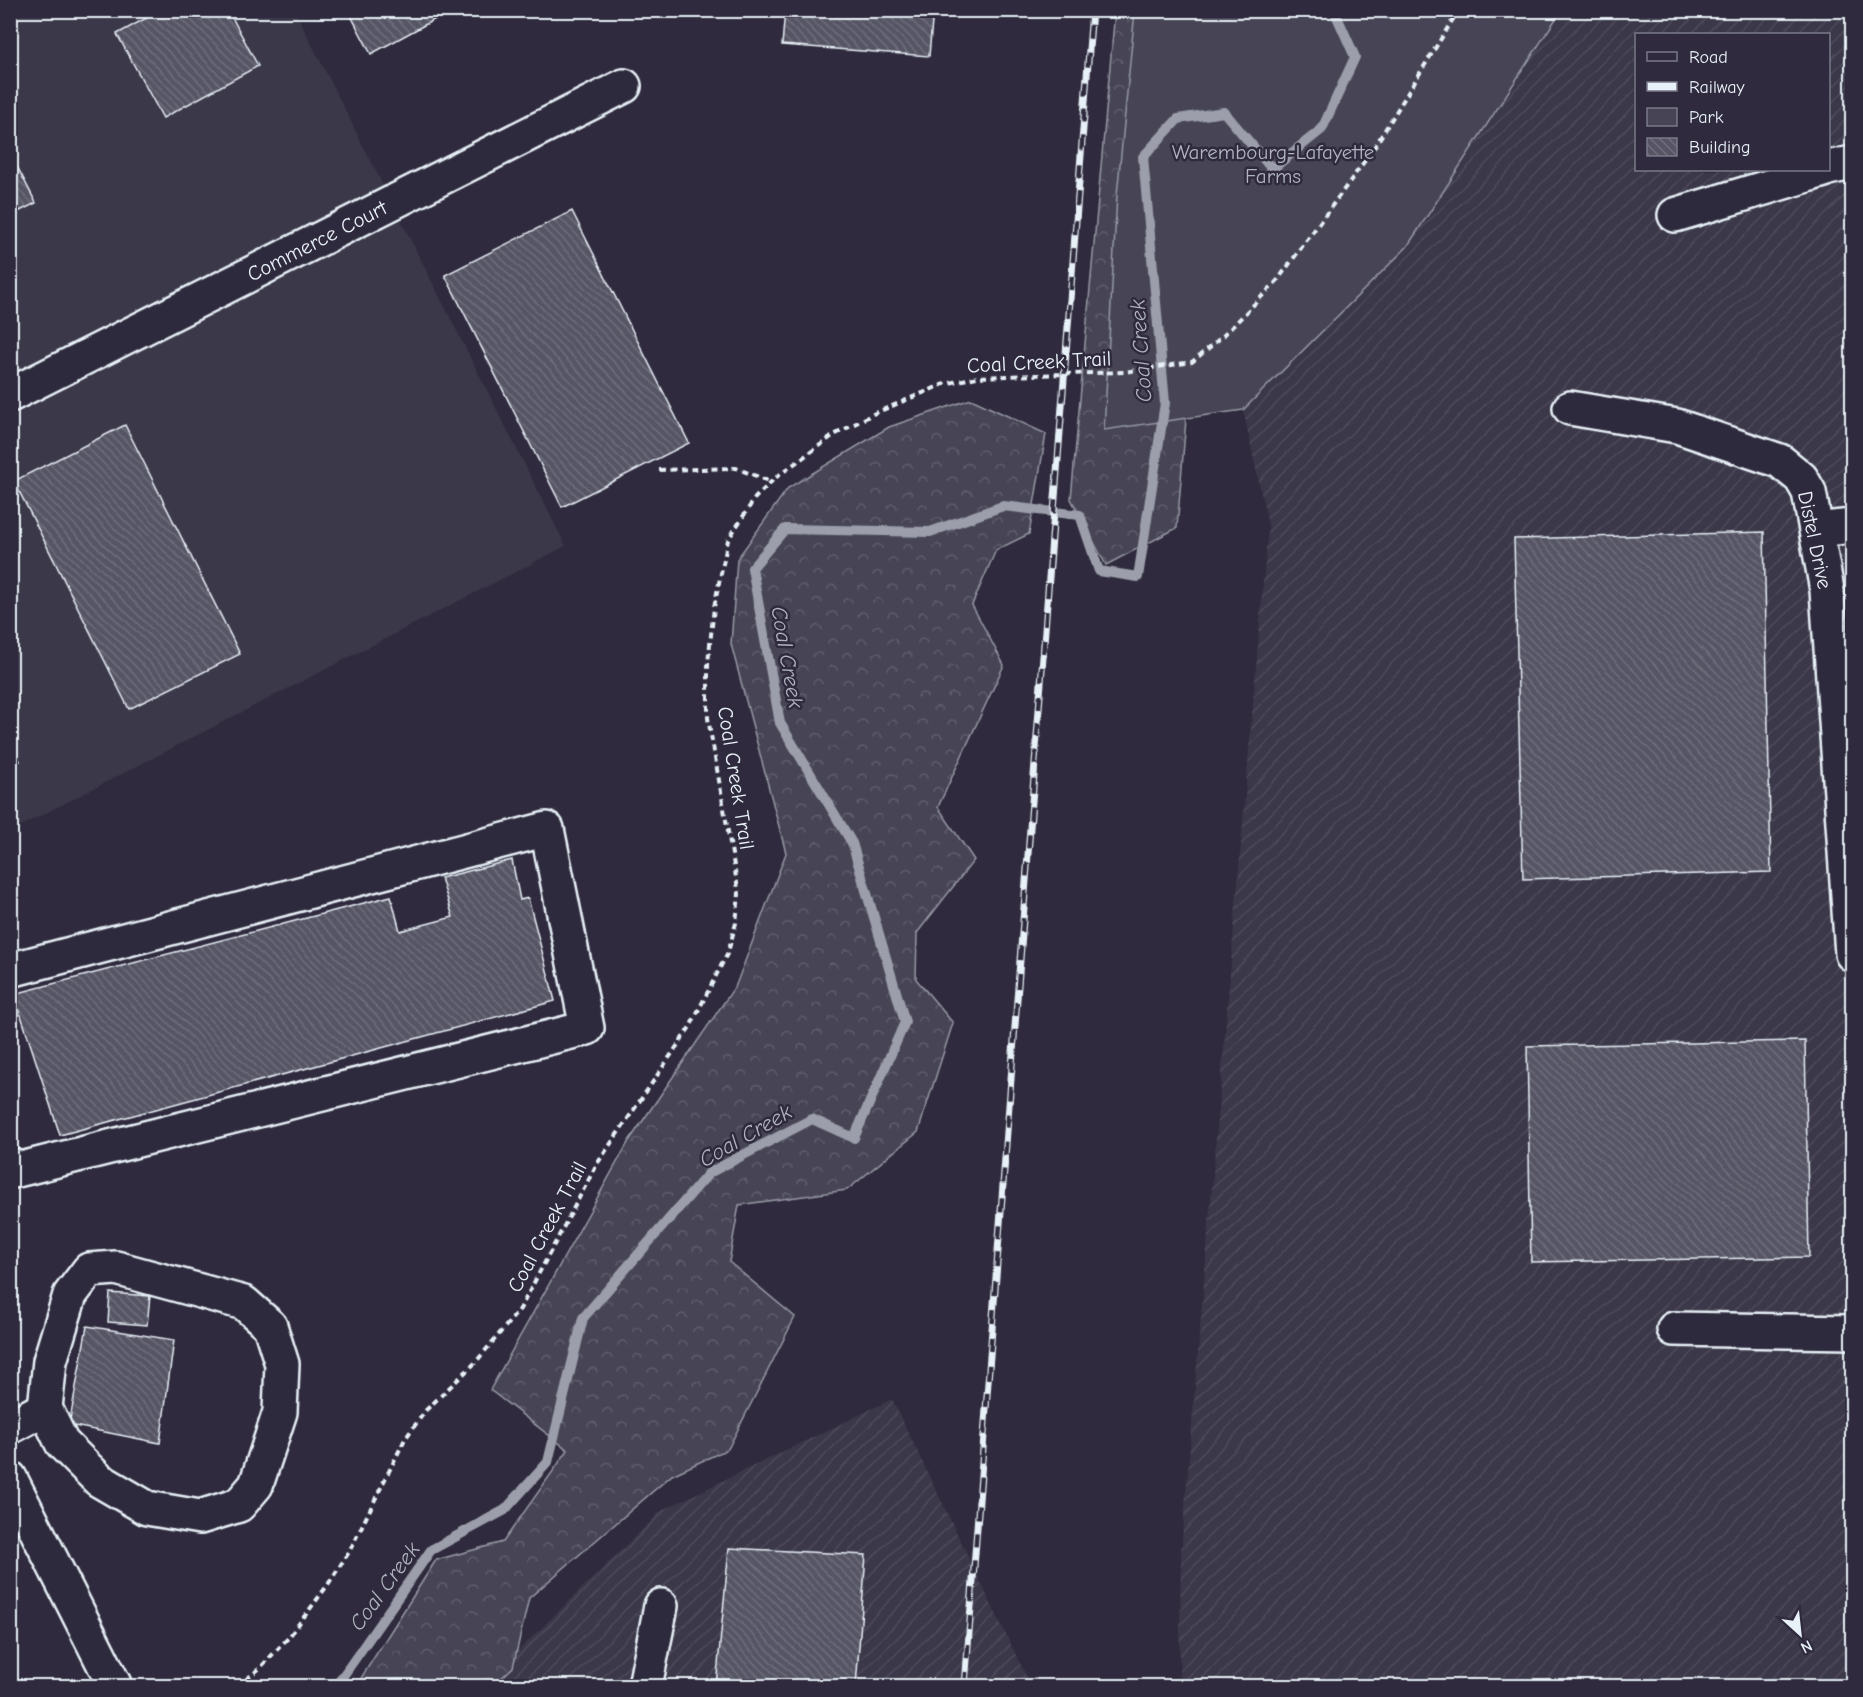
<svg xmlns="http://www.w3.org/2000/svg" width="1863" height="1697" viewBox="0 0 1863 1697" font-family="'Comic Neue',sans-serif">
<defs>
<pattern id="industrial-furrows" width="10" height="10" patternUnits="userSpaceOnUse" patternTransform="scale(1.5)"><rect width="10" height="10" fill="#3b3749"/><path d="M-1 1l2-2M0 10L10 0M9 11l2-2" fill="none" stroke="#4e4b5b"/></pattern>
<pattern id="forest-crowns" width="20" height="18" patternUnits="userSpaceOnUse" patternTransform="scale(1.5)"><rect width="20" height="18" fill="#464455"/><path d="M2 6a3 3 0 1 1 6 0M12 15a3 3 0 1 1 6 0" fill="none" stroke="#615f6e"/></pattern>
<pattern id="building-back-hatch" width="6" height="6" patternUnits="userSpaceOnUse" patternTransform="scale(1.5)"><rect width="6" height="6" fill="#575565"/><path d="M-1 5l2 2M0 0l6 6M5-1l2 2" fill="none" stroke="#6f6e7c"/></pattern>
</defs>
<rect width="100%" height="100%" fill="#2f2a3d"/>
<filter id="ink" filterUnits="userSpaceOnUse"><feTurbulence type="fractalNoise" baseFrequency=".0167" numOctaves="2"/><feDisplacementMap in="SourceGraphic" scale="12" xChannelSelector="R" yChannelSelector="G"/><feConvolveMatrix kernelMatrix="1 2 1 2 8 2 1 2 1" color-interpolation-filters="sRGB"/></filter>
<g filter="url(#ink)">
<path fill="#3b3749" d="M11 11H295L566 546 11 831Z"/>
<path fill="url(#industrial-furrows)" fill-rule="evenodd" d="M1561 11H1852V1686H1179L1181 1552 1268 525 1243 410 1407 247ZM1636 34H1828V170H1636Z
M892 1399 1031 1686H482L662 1510Z"/>
<path fill="url(#forest-crowns)" stroke="#979aa6" stroke-width="1.5" d="M1115 11H1433L1187 407 1177 528 1106 565 1071 499Z
M971 399 1046 434 1029 534 996 550 972 605 1004 665 938 807 974 860 917 933 916 979 953 1023 918 1132 847 1190 739 1205 729 1262 795 1317 728 1449 672 1475 529 1598 513 1667 493 1686H356L436 1560 503 1542 568 1450 490 1390 629 1141 736 985 786 853 731 644 737 559 788 488 889 427Z"/>
<path fill="#464455" stroke="#979aa6" stroke-width="1.5" d="M1135 11V10L1561 11 1407 247 1243 410 1104 430 1117 195Z"/>
<g fill="none" stroke-linecap="round" stroke-linejoin="round">
<path stroke="#9c9fab" stroke-width="10" d="M336 1686 431 1550 505 1510 548 1462 583 1318 709 1173 812 1119 854 1138 905 1022 852 843 780 723 752 568 785 529 930 532 1003 506 1080 515 1099 571 1138 577 1165 403 1143 157 1178 119 1224 112 1272 169 1322 129 1355 57 1334 10"/>
</g>
<path fill="url(#building-back-hatch)" stroke="#e8f1f8" stroke-width="1.5" d="M161 10H228L258 66 163 118 117 34Z
M348 10H452L371 54Z
M785 10H933L929 56 782 45Z
M10 153 36 203 10 216Z
M572 211 689 443 562 507 445 275Z
M125 425 240 654 129 709 14 481Z
M1764 532 1771 872 1523 879 1514 539Z
M10 742 20 761 10 766Z
M512 860 520 900 528 898 555 1001 60 1135 14 994 391 896 400 931 453 917 441 878Z
M1805 1041 1809 1257 1531 1262 1527 1046Z
M110 1293 150 1296 147 1325 108 1322Z
M87 1326 174 1340 160 1443 69 1425Z
M729 1548 866 1555 856 1686H716Z"/>
<g fill="none" stroke-linecap="round" stroke-linejoin="round">
<g stroke="#e8f1f8" stroke-width="38">
<path id="minor" d="M1828 168 1852 163
M1675 215 1824 170
M10 395 624 86
M1570 408 1677 426 1780 461 1801 478 1809 492 1827 590 1852 954
M1816 530 1852 526
M10 970 547 829 587 1028 13 1171 10 1164
M116 1268 244 1303 270 1326 282 1364 280 1412 256 1485 239 1505 200 1517 147 1508 99 1480 62 1443 45 1408 50 1361 70 1295 89 1270Z
M1674 1329 1852 1332
M10 1427 45 1408
M645 1686 661 1606"/>
</g>
<g stroke="#e8f1f8" stroke-width="38">
<path id="major" d="M10 1478 115 1686"/>
</g>
<path stroke="#e8f1f8" stroke-width="4" stroke-dasharray="6 4.5" stroke-linecap="butt" d="M659 470 736 468 771 482
M238 1686 260 1668 289 1637 327 1586 349 1552 405 1439 426 1410 475 1363 520 1309 597 1164 690 1027 728 952 736 923 739 894 708 718V663L714 607 728 540 755 498 775 478 834 435 873 414 944 384 977 377 1124 372 1192 362 1224 335 1277 281 1372 151 1455 16 1456 10"/>
<use href="#minor" stroke="#2f2a3d" stroke-width="33"/>
<use href="#major" stroke="#2f2a3d" stroke-width="33"/>
<g stroke="#e8f1f8" stroke-width="7">
<path id="rail" d="M965 1686 1092 10"/>
</g>
<use href="#rail" stroke="#2f2a3d" stroke-width="4.5" stroke-dasharray="14" stroke-linecap="butt"/>
</g>
</g>
<g text-anchor="middle" stroke-width="5" stroke-linejoin="round" paint-order="stroke">
<g font-size="21" fill="#afb4bf" stroke="#2f2a3d">
<text x="1273" y="159">Warembourg-Lafayette<tspan x="1273" dy="24">Farms</tspan></text>
</g>
<g font-size="21" fill="#e8f1f8" stroke="#2f2a3d">
<text transform="translate(317 241) rotate(-27)" y="7">Commerce Court</text>
<text transform="translate(1039 362) rotate(-3)" y="7">Coal Creek Trail</text>
<text transform="translate(1815 540) rotate(78)" y="7">Distel Drive</text>
<text transform="translate(736 778) rotate(81)" y="7">Coal Creek Trail</text>
<text transform="translate(547 1227) rotate(-62)" y="7">Coal Creek Trail</text>
</g>
<g font-size="22" font-style="italic" fill="#afb4be" stroke="#2f2a3d">
<text transform="translate(1140 351) rotate(-94)" y="8">Coal Creek</text>
<text transform="translate(788 657) rotate(80)" y="8">Coal Creek</text>
<text transform="translate(745 1135) rotate(-30)" y="8">Coal Creek</text>
<text transform="translate(384 1586) rotate(-54)" y="8">Coal Creek</text>
</g>
</g>
<rect width="1863" height="1697" fill="none" stroke="#2f2a3d" stroke-width="36"/>
<rect x="18" y="18" width="1827" height="1661" fill="none" stroke="#e8f1f8" stroke-width="2" filter="url(#ink)"/>
<rect x="1635" y="33" width="195" height="138" fill="#2f2a3d" stroke="#797a88" stroke-width="1.5"/>
<rect x="1647" y="52" width="30" height="9" fill="#2f2a3d" stroke="#797a88" stroke-width="1.5"/>
<text x="1689" y="63" font-size="18" fill="#e8f1f8">Road</text>
<rect x="1647" y="82" width="30" height="9" fill="#e8f1f8" stroke="#797a88" stroke-width="1.5"/>
<text x="1689" y="93" font-size="18" fill="#e8f1f8">Railway</text>
<rect x="1647" y="108" width="30" height="18" fill="#464455" stroke="#797a88" stroke-width="1.5"/>
<text x="1689" y="123" font-size="18" fill="#e8f1f8">Park</text>
<rect x="1647" y="138" width="30" height="18" fill="url(#building-back-hatch)" stroke="#797a88" stroke-width="1.5"/>
<text x="1689" y="153" font-size="18" fill="#e8f1f8">Building</text>
<g transform="translate(1800 1634) rotate(153)" stroke="#2f2a3d" stroke-width="4.5" paint-order="stroke">
<path d="M0-4.5L10 22L0 15L-10 22Z" fill="#e8f1f8"/>
<text y="-9" font-size="16" font-weight="bold" text-anchor="middle" fill="#e8f1f8">N</text>
</g>
</svg>
